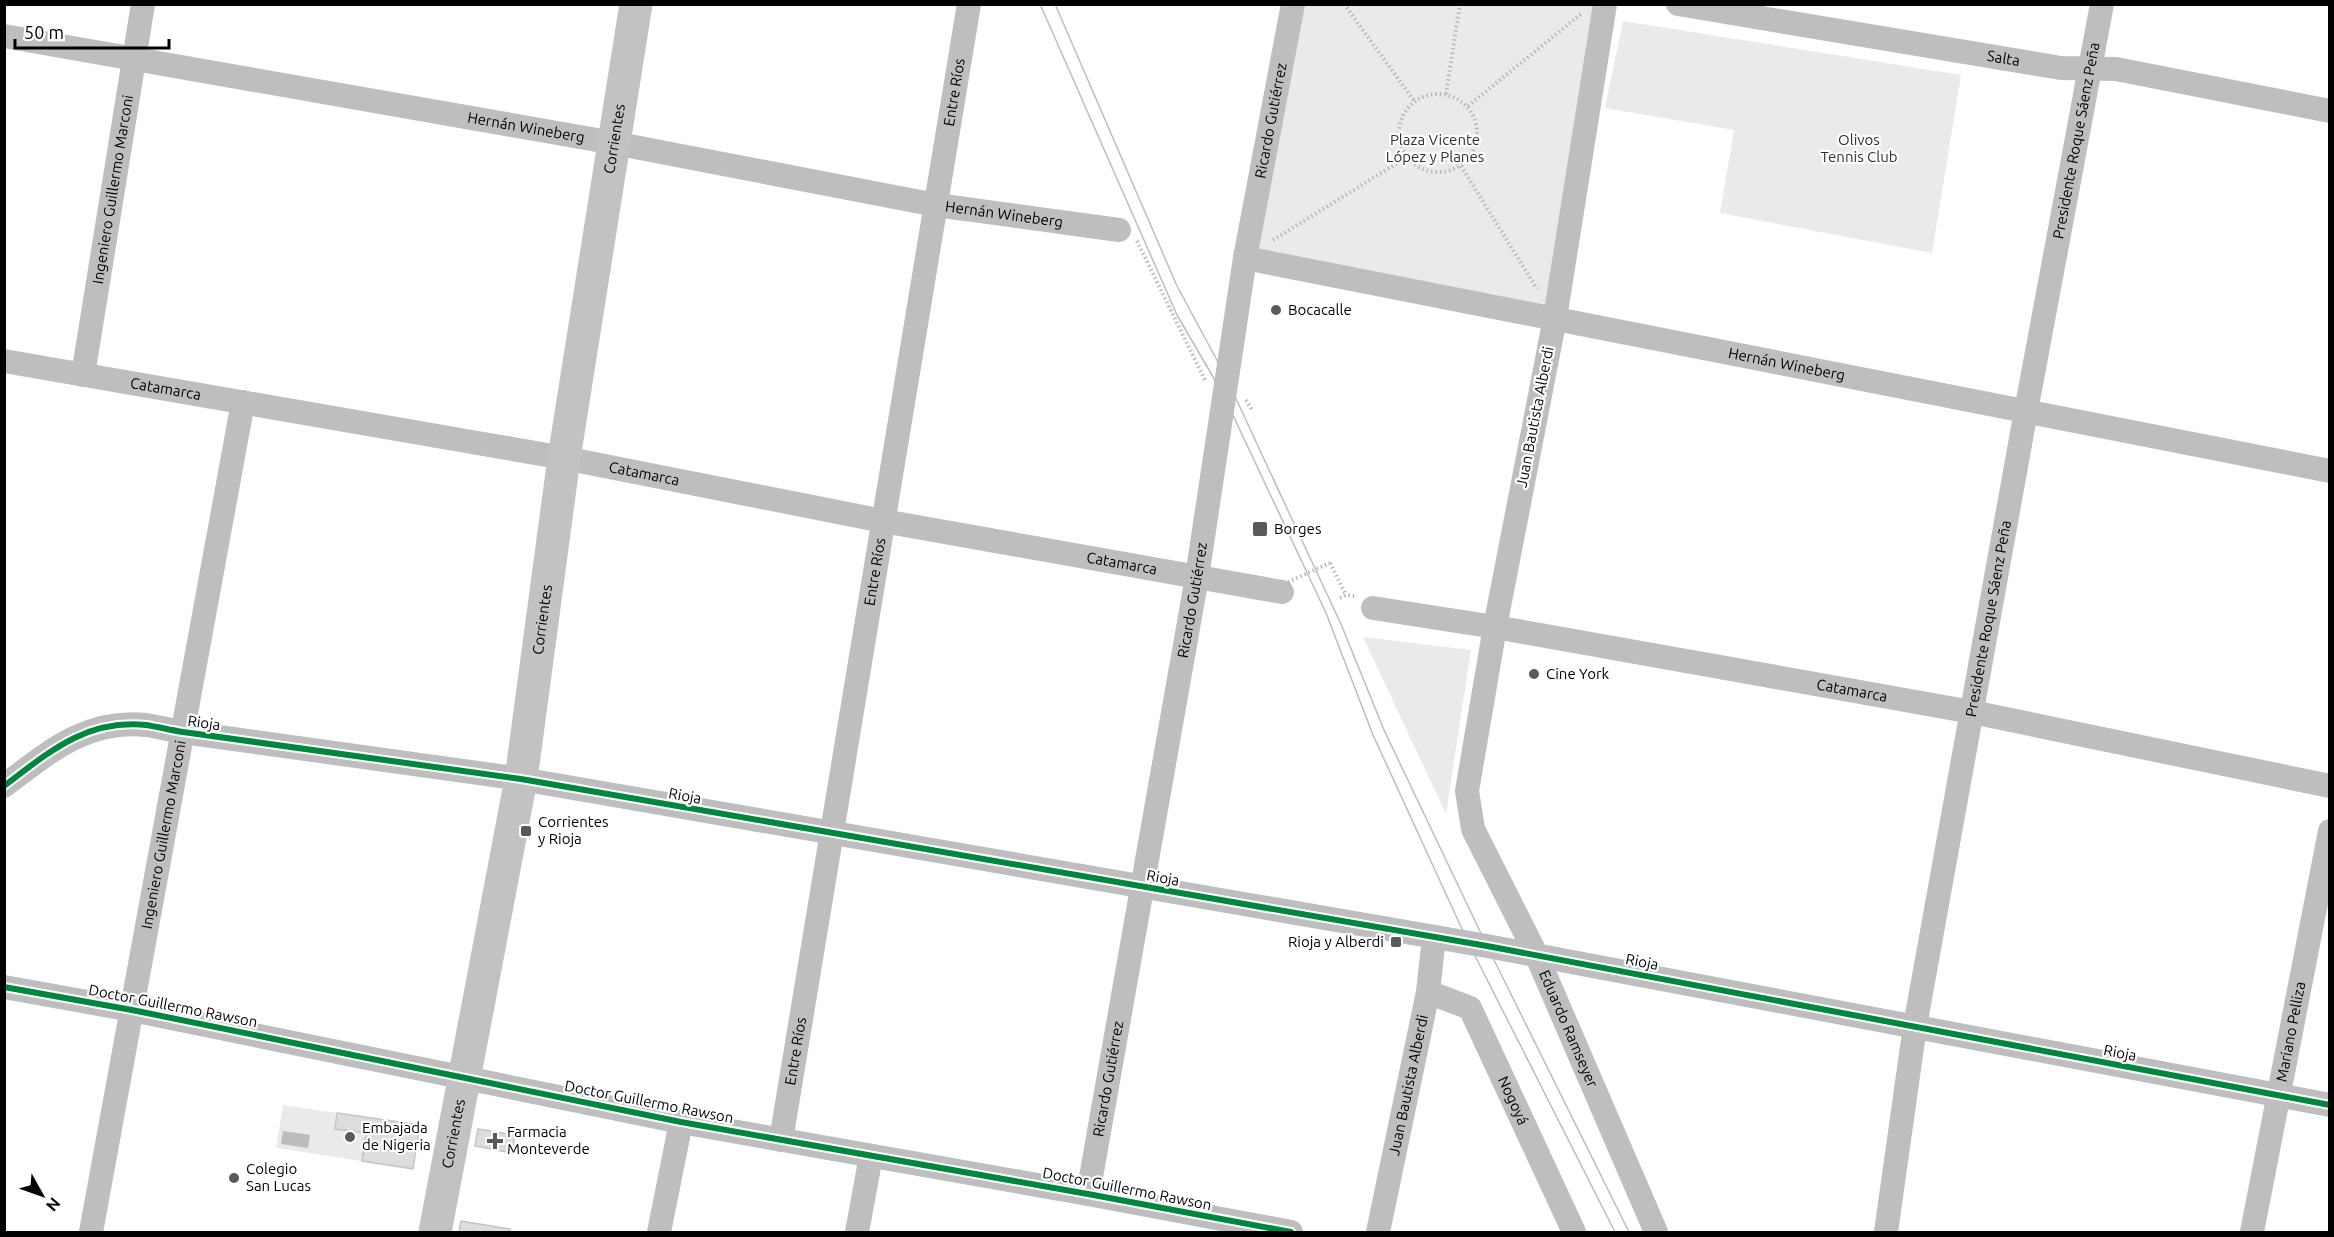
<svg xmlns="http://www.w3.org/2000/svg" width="2334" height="1237" viewBox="0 0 2334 1237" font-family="Ubuntu,sans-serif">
<rect width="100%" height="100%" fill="#fff"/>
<path fill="#eaeaea" d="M1293 5H1605L1555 318 1245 258Z
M1623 21 1961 75 1932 253 1720 213 1734 130 1605 108Z
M1363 637 1471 650 1446 814Z
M283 1105 337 1113 335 1129 366 1133 362 1161 276 1148Z"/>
<path fill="#bcbcbc" d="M283 1131 310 1135 308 1148 281 1144Z"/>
<path fill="#ddd" stroke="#c5c5c5" stroke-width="1.5" d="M337 1113 420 1125 413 1169 362 1161 366 1133 335 1129Z
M478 1129 515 1135 512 1153 475 1146Z
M461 1221 510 1229V1232H459Z"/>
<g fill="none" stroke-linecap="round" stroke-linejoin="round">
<path stroke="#b8b8b8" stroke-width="4" stroke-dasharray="1.5 3" stroke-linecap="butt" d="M1344 4 1415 102
M1399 133a39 39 0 1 1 78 0a39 39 0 1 1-78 0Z
M1446 94 1460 4
M1468 106 1581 14
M1461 166 1537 289
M1273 240 1407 157
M1137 241 1205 380
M1246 400 1252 410
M1330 563 1346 595
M1340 598 1346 595 1355 596"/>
<g stroke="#bebebe" stroke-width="24">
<path id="s1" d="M1605 4 1555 318 1495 627 1467 791 1473 829 1536 954 1656 1232"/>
<path id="s2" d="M1678 4 2061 68 2116 69 2330 111"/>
<path id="s3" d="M4 36 614 143 936 205 1119 230"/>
<path id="s4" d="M1245 258 2330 471"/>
<path id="s5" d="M4 361 564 458 883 521 1282 592"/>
<path id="s6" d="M83 375 143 4"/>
<path id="s7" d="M1373 608 1495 627 1972 712 2330 786"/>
<path d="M4 786C49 752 86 719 146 725 158 727 171 730 183 732L521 779 1487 946 2330 1105"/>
<path d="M4 987 132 1010 681 1122 1088 1194 1291 1232"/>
<path id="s8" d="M1428 992 1470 1008 1574 1232"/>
<path id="s9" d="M781 1140 969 4"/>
<path id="s10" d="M1088 1194 1197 577 1245 258 1293 4"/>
<path id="s11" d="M91 1232 243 402"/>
<path d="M659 1232 681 1122"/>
<path d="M857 1232 871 1156"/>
<path id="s12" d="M1378 1232 1428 992 1434 937"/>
<path id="s13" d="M1886 1232 1915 1026 2026 411 2102 4"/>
<path id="s14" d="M2252 1232 2330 831"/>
</g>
<path stroke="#c2c2c2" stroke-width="33" id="s15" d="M435 1232 521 779 564 458 636 4"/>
<path stroke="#bdbdbd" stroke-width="1.5" d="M1040 4 1177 315 1223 394 1326 613 1373 735 1468 942 1615 1232
M1055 4 1177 286 1226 377 1290 515 1341 624 1384 730 1487 946 1629 1232"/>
<path stroke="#b8b8b8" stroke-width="4" stroke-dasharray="1.5 3" stroke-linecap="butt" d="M1288 582 1330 563"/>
<g stroke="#fff" stroke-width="10">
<path id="cycleway" d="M4 786C49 752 86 719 146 725 158 727 171 730 183 732L521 779 1487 946 2330 1105
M4 987 132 1010 681 1122 1088 1194 1291 1232"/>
</g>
<use href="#cycleway" stroke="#00873e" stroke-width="6"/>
</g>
<g fill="#595959" stroke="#fff" stroke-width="2">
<circle cx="1276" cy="310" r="6"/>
<rect x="1252" y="521" width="16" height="16" rx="3"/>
<circle cx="1534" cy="674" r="6"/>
<rect x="520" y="825" width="12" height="12" rx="3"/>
<rect x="1390" y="936" width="12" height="12" rx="3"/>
<circle cx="350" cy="1137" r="6"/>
<path d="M492 1132h6v6h6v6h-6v6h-6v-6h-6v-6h6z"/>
<circle cx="234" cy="1178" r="6"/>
</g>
<g text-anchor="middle" stroke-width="4.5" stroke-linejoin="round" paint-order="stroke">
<g font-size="15" fill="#000" stroke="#fff">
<text dy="5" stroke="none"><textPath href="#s2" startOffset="330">Salta</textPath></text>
<text dy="5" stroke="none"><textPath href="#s9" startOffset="1062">Entre Ríos</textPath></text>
<text dy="5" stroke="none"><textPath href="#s10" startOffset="1089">Ricardo Gutiérrez</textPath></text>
<text dy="5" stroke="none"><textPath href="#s3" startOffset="530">Hernán Wineberg</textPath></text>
<text dy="5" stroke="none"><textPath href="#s15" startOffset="1108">Corrientes</textPath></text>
<text dy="5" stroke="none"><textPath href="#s13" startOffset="1108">Presidente Roque Sáenz Peña</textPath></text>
<text dy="5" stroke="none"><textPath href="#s6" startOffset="188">Ingeniero Guillermo Marconi</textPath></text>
<text dy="5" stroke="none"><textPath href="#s3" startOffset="1016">Hernán Wineberg</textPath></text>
<text dy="5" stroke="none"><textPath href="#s4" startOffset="552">Hernán Wineberg</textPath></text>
<text dy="5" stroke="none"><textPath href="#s5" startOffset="164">Catamarca</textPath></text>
<text transform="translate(1535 417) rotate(-79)" y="5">Juan Bautista Alberdi</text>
<text dy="5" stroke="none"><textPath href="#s5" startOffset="650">Catamarca</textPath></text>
<text dy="5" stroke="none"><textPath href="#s5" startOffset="1136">Catamarca</textPath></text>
<text dy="5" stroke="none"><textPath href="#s9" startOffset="576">Entre Ríos</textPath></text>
<text dy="5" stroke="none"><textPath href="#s10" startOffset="603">Ricardo Gutiérrez</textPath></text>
<text dy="5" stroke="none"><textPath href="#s13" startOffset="622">Presidente Roque Sáenz Peña</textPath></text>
<text dy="5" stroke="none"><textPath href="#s15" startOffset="622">Corrientes</textPath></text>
<text dy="5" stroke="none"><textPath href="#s7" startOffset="486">Catamarca</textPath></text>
<text transform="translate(204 723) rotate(8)" y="5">Rioja</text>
<text transform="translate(685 796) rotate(10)" y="5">Rioja</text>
<text dy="5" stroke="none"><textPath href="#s11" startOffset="404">Ingeniero Guillermo Marconi</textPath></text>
<text transform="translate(1163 878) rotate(10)" y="5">Rioja</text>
<text transform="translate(1642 962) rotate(11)" y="5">Rioja</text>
<text transform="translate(173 1006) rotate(11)" y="5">Doctor Guillermo Rawson</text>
<text dy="5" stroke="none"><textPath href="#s1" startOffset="1059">Eduardo Ramseyer</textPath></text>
<text dy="5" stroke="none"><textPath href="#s14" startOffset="204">Mariano Pelliza</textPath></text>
<text dy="5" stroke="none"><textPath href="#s9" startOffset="90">Entre Ríos</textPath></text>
<text transform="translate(2120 1053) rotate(11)" y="5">Rioja</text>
<text dy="5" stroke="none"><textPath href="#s10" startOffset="117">Ricardo Gutiérrez</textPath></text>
<text dy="5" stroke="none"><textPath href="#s12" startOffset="150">Juan Bautista Alberdi</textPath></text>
<text dy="5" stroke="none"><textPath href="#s8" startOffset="147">Nogoyá</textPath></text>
<text transform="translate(649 1102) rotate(11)" y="5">Doctor Guillermo Rawson</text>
<text dy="5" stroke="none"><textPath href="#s15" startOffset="100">Corrientes</textPath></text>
<text transform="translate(1127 1189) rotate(11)" y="5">Doctor Guillermo Rawson</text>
</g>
<g font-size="15" fill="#303030" stroke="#fff">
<text x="1435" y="145">Plaza Vicente<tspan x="1435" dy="17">López y Planes</tspan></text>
<text x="1859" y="145">Olivos<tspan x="1859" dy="17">Tennis Club</tspan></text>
</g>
<g font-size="15" fill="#000" stroke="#fff" text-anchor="start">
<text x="1288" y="315">Bocacalle</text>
<text x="1274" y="534">Borges</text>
<text x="1546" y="679">Cine York</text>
<text x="538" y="827">Corrientes<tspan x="538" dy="17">y Rioja</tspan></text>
<text x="1384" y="947" text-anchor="end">Rioja y Alberdi</text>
<text x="362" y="1133">Embajada<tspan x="362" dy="17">de Nigeria</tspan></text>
<text x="507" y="1137">Farmacia<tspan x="507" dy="17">Monteverde</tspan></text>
<text x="246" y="1174">Colegio<tspan x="246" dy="17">San Lucas</tspan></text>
</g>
</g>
<rect width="2334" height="1237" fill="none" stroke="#000000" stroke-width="12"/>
<g transform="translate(42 1195) rotate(130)" stroke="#ffffff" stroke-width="4.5" paint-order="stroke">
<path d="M0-4.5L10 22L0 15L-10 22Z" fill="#000000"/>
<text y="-9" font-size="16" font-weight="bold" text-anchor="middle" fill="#000000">N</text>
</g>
<path d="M15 39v9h154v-9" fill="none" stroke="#000000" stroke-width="3"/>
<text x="24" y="39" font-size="18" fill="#000000" stroke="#ffffff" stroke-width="4.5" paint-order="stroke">50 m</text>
</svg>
